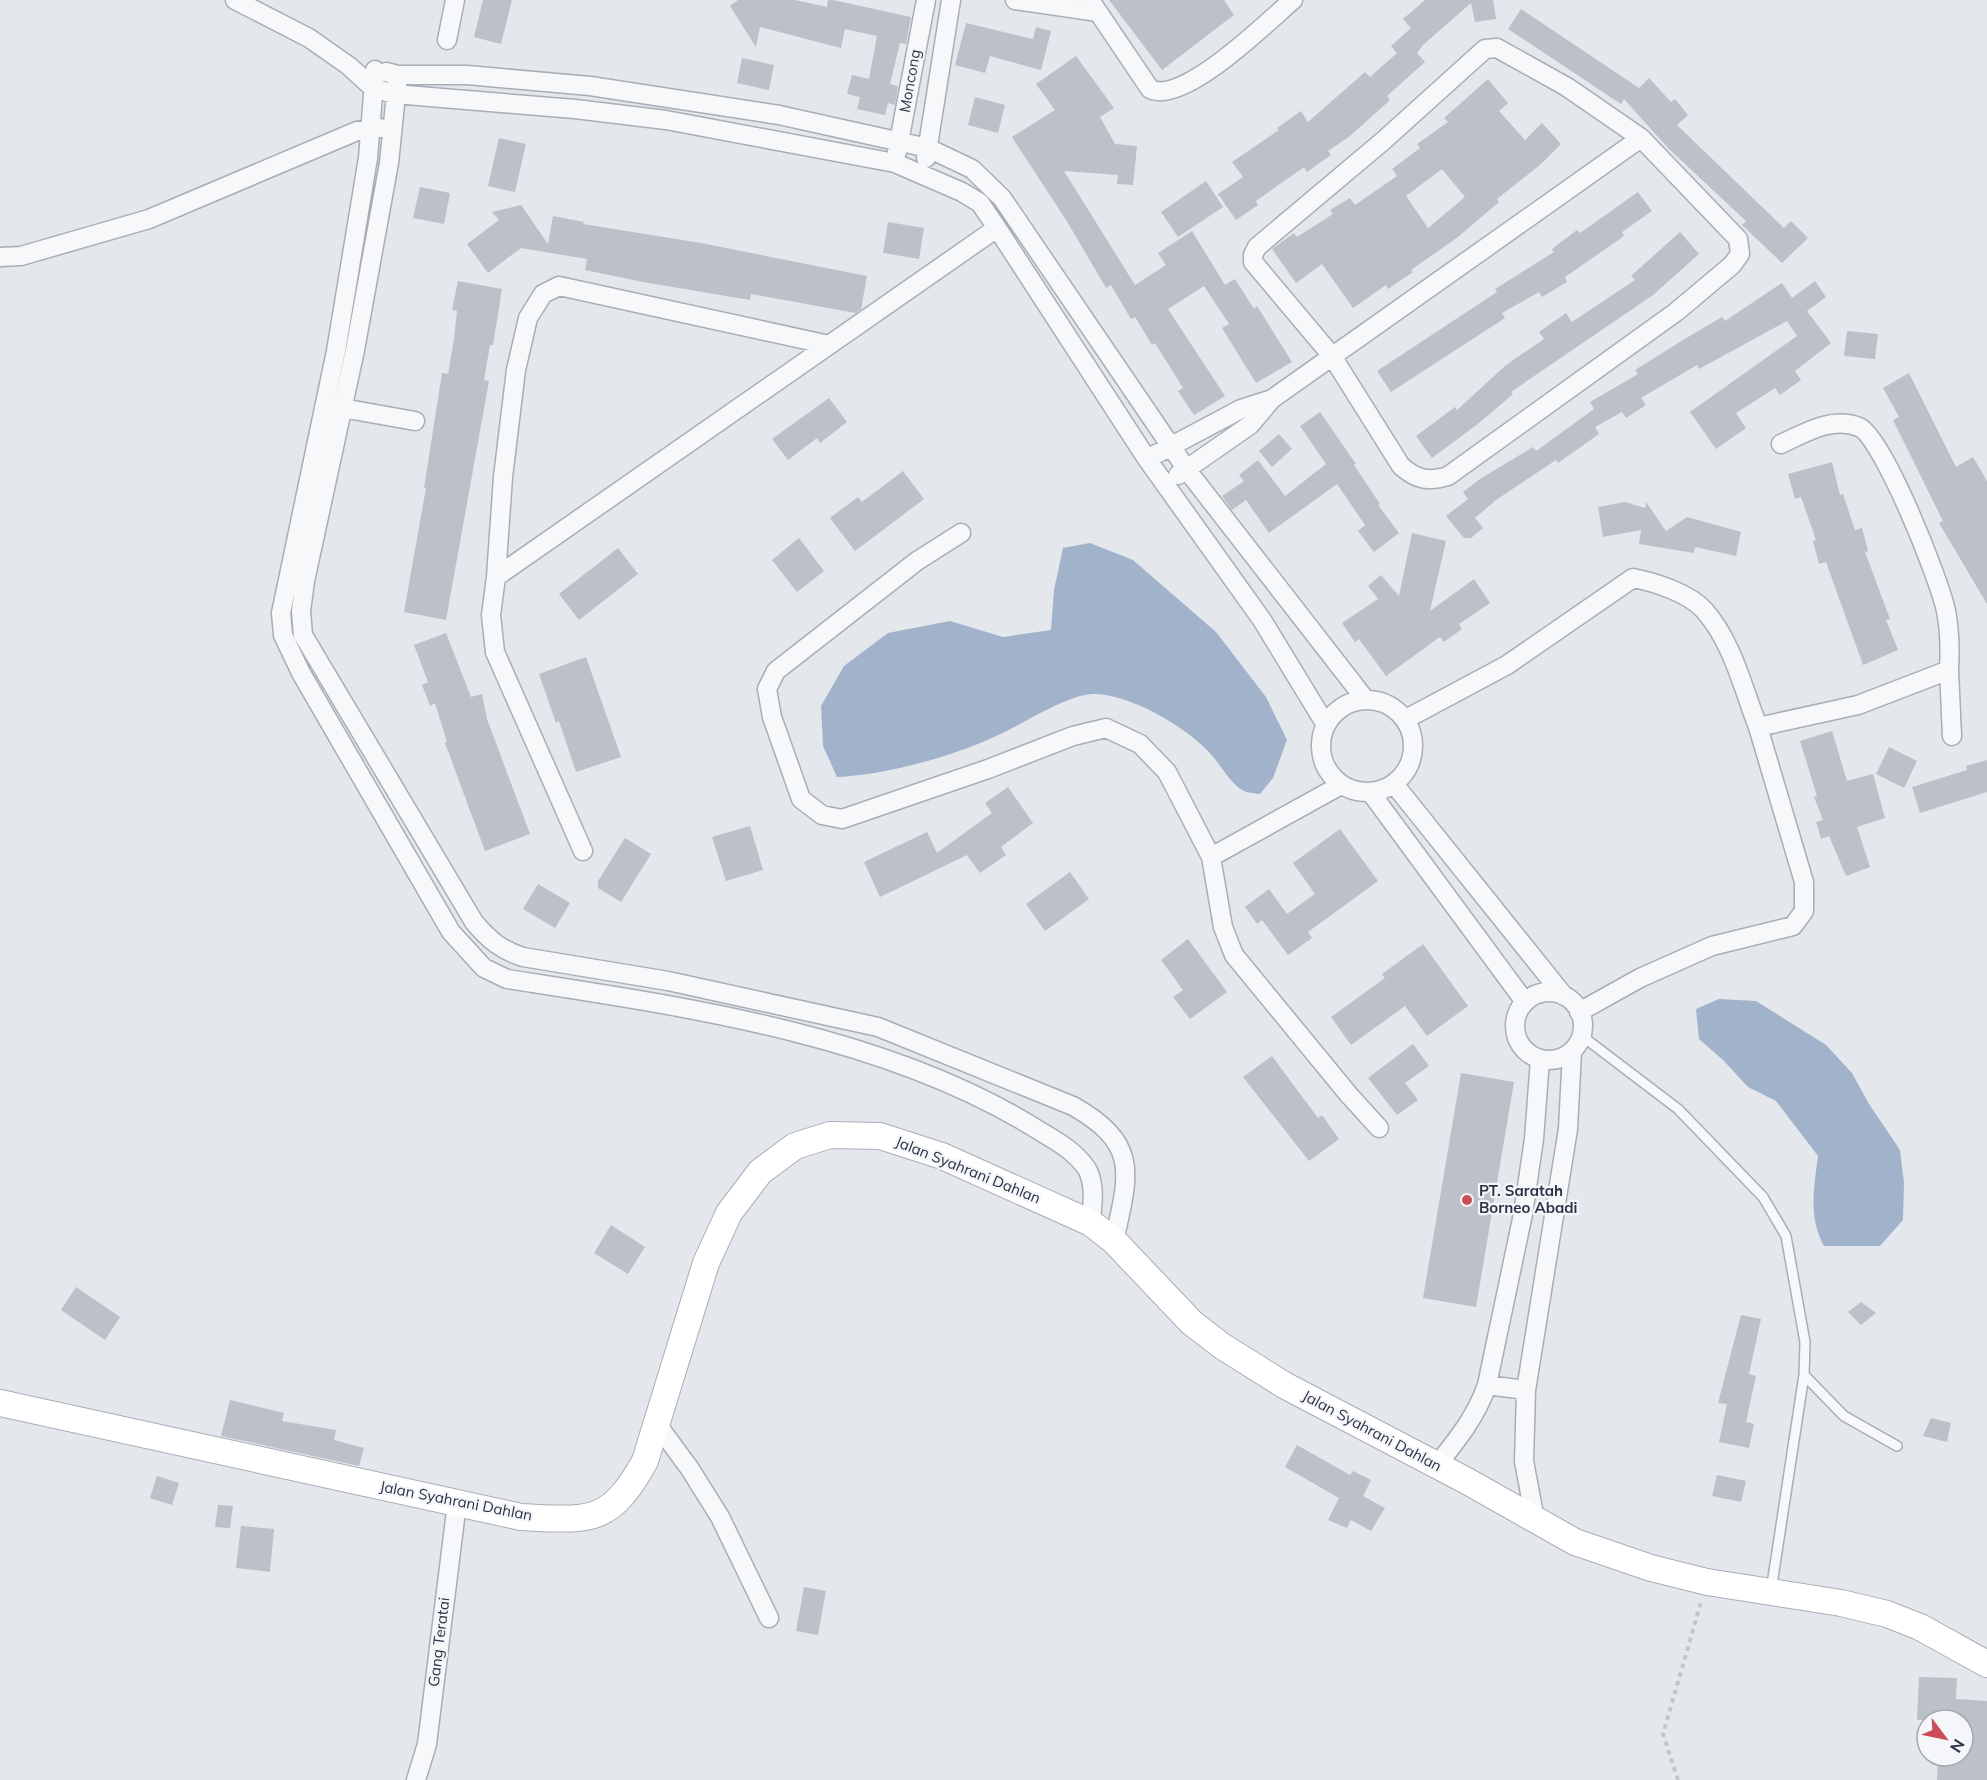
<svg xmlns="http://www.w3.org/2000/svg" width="1987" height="1780" viewBox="0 0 1987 1780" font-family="Mulish,sans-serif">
<rect width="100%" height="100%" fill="#e4e7ec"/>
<path fill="#a0b3cb" d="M1090 543 1133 560 1216 632 1266 697 1287 740 1273 778 1260 794C1255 793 1246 793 1242 790 1228 781 1218 760 1206 749 1182 725 1129 694 1094 694 1067 694 1020 726 994 737 951 757 884 775 837 777L823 746 821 706 844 666 888 633 950 621 1003 637 1051 630 1054 590 1063 548Z
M1719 999 1756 1001 1826 1045 1852 1073 1869 1104 1900 1150 1904 1183 1903 1220 1880 1246H1824C1808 1217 1814 1187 1818 1156L1776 1101 1748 1087 1723 1060 1699 1039 1696 1009Z"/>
<path fill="#bbc0c9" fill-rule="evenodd" d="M483 0H512L501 44 474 37Z
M738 0H795L827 7 828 0H833L911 17 906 44 900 43 890 84 898 86 895 105 888 103 885 115 857 109 860 97 847 94 852 75 869 79 877 36 845 29 841 48 760 27 756 47 730 6Z
M1109 0H1224L1234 15 1162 70Z
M1425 0H1493L1496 19 1475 22 1471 3 1423 45 1417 53 1425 62 1387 96 1390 100 1350 136 1328 151 1331 155 1307 172 1304 167 1256 201 1258 205 1236 220 1218 194 1243 177 1232 162 1279 130 1277 128 1301 111 1308 122 1365 72 1370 77 1397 53 1391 46 1411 28 1403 19Z
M1521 9 1639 88 1649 78 1671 102 1675 99 1688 115 1677 125 1784 228 1791 221 1808 238 1782 263 1742 225 1746 221 1669 149 1624 99 1621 104 1508 29Z
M966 23 1033 39 1036 27 1051 31 1041 70 990 56 985 73 955 65Z
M1076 56 1114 108 1100 117 1115 144 1137 146 1133 185 1117 184 1118 175 1064 171 1135 285 1166 265 1158 253 1192 231 1225 285 1235 279 1254 309 1257 306 1292 362 1256 383 1222 328 1229 324 1204 286 1168 309 1225 396 1194 415 1178 391 1183 388 1155 343 1152 345 1135 317 1131 319 1111 285 1106 288 1068 223 1012 137 1055 110 1036 84Z
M742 58 774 65 769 90 737 83Z
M1488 79 1508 103 1499 111 1525 140 1542 123 1561 144 1540 165 1497 199 1499 202 1458 237 1411 270 1413 272 1388 289 1386 285 1353 308 1322 264 1296 283 1272 249 1294 233 1297 237 1333 214 1330 210 1350 198 1355 205 1397 176 1392 169 1420 148 1417 144 1448 122 1444 118ZM1442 169 1465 197 1428 228 1406 196Z
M975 97 1005 105 998 133 968 125Z
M499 138 526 144 515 192 488 186Z
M1206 181 1223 207 1178 237 1161 212Z
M420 187 450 193 444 224 413 218Z
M1638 192 1652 211 1622 232 1624 236 1565 277 1567 282 1542 297 1539 292 1502 313 1505 318 1391 392 1377 371 1497 292 1495 289 1554 252 1552 249 1577 230 1580 233Z
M521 205 548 244 553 216 584 222 583 224 701 243 867 276 861 309 856 313 751 294 750 300 643 282 585 270 587 259 521 248 488 273 467 244 499 220 492 212Z
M888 222 924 228 919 259 883 253Z
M1680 232 1699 254 1653 295 1511 392 1513 394 1479 423 1432 458 1416 436 1455 407 1457 410 1506 365 1544 339 1539 332 1566 313 1572 322 1635 280 1631 276Z
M458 281 502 289 493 345H490L484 380 489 381 446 620 404 612 426 488H424L442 373 448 374 454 339 457 311 452 310Z
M1815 281 1826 297 1807 311 1831 343 1795 371 1801 380 1780 395 1775 388 1736 413 1746 428 1716 449 1690 412 1797 336 1787 321 1699 369 1697 365 1641 398 1646 405 1626 418 1622 412 1595 427 1599 434 1558 463 1556 460 1496 500 1475 518 1483 528 1471 538H1464L1446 516 1468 499 1463 492 1480 479 1533 447 1536 451 1594 409 1590 402 1638 374 1635 370 1683 340 1722 317 1725 321 1782 283 1792 298Z
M1847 331 1878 334 1875 359 1844 356Z
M1909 373 1956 467 1973 457 1987 481V604L1939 523 1943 521 1893 420 1899 417 1883 388Z
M829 398 847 422 820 443 817 438 788 460 772 439Z
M1320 412 1356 464 1354 465 1380 504 1378 505 1399 533 1374 552 1358 531 1365 525 1337 484 1269 533 1246 500 1232 510 1222 496 1244 481 1239 475 1258 460 1285 496 1326 464 1300 426Z
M1279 434 1292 449 1272 467 1259 451Z
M1832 462 1840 495 1843 494 1855 530 1862 528 1868 551 1865 552 1890 619 1886 620 1898 650 1863 665 1826 562 1819 564 1813 541 1816 540 1801 497 1795 499 1788 474Z
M903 471 924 499 855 551 830 518 858 497 862 502Z
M1625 502 1645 508 1646 502 1666 531 1687 517 1741 532 1736 556 1695 547 1694 553 1639 544 1641 530 1603 537 1598 507Z
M1412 533 1446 541 1430 611 1474 579 1490 603 1459 624 1462 629 1444 642 1440 637 1386 676 1359 639 1355 642 1342 623 1378 599 1368 586 1381 575 1399 596Z
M799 538 824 571 797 592 772 560Z
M618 548 638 574 579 620 559 594Z
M446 633 471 697 482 694 487 719 530 834 485 851 445 743 447 742 435 703 430 706 422 685 428 682 414 645Z
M586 657 621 757 576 772 559 721 556 723 539 674Z
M1832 731 1847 781 1873 774 1885 818 1857 827 1870 867 1846 876 1829 836 1821 839 1816 822 1823 820 1814 797 1817 796 1800 741Z
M1889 747 1917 761 1904 788 1876 774Z
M1987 760V792L1920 813 1912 787 1967 770 1966 766Z
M1008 787 1033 823 1001 847 1006 855 980 873 967 855 880 897 864 862 927 832 937 853 992 813 985 803Z
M750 826 763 870 726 881 712 837Z
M1340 829 1378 881 1308 932 1312 938 1288 955 1262 920 1257 924 1245 907 1269 889 1287 914 1315 894 1293 863Z
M625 838 651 854 621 902 598 888V881Z
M1070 872 1089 899 1045 931 1026 904Z
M538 884 570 903 555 928 523 909Z
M1188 939 1227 992 1190 1019 1173 997 1183 990 1161 960Z
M1423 944 1468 1006 1427 1036 1405 1006 1351 1045 1331 1017 1385 978 1382 974Z
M1413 1044 1429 1066 1405 1083 1418 1100 1397 1115 1368 1078Z
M1272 1056 1318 1118 1322 1115 1339 1139 1309 1161 1243 1077Z
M1461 1073 1514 1082 1476 1307 1423 1298Z
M611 1225 645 1247 628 1274 594 1253Z
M76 1287 120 1317 105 1340 61 1310Z
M1861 1302 1876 1313 1861 1325 1848 1312Z
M1741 1315 1761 1319 1749 1374 1756 1376 1746 1422 1754 1424 1749 1448 1719 1442 1727 1404 1718 1403Z
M230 1400 284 1413 282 1421 336 1430 334 1440 364 1448 359 1466 221 1436Z
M1931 1418 1951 1423 1947 1442 1923 1436Z
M1297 1445 1350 1475 1353 1471 1371 1480 1363 1496 1385 1508 1371 1531 1351 1520 1347 1528 1328 1520 1339 1498 1285 1467Z
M1717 1475 1746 1481 1741 1502 1712 1496Z
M157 1476 179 1483 172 1505 150 1498Z
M218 1505 233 1506 230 1528 215 1527Z
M241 1526 274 1529 270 1572 236 1568Z
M804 1587 826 1591 818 1635 796 1631Z
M1919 1677 1957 1678 1956 1699 1987 1701V1780H1937L1938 1756H1963V1720H1917Z"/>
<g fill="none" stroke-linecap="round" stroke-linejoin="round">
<g stroke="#a9adb6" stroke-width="12">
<path id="lane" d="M1582 1036 1678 1109 1763 1197 1786 1236 1805 1342 1804 1375 1771 1591
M1804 1375 1844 1416 1897 1446"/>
</g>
<g stroke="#a9adb6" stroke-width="21">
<path id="street" d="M235 0 309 38 349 66 373 88 394 94 575 109 666 120 895 163 962 192 980 203 997 228 1147 459 1262 620 1326 725
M1015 0 1098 12
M1090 0 1150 89C1183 106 1267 22 1293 0
M447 40 455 0
M1497 48 1567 87 1641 138 1738 239 1740 254 1732 265 1676 312 1448 476C1428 482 1417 480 1401 466L1332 356 1253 262V255L1257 247 1383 141 1485 49Z
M375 70 368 158 336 351 281 613 283 635 301 673 451 932 484 968 507 979C680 1006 878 1033 1030 1125 1050 1138 1073 1148 1087 1169 1096 1185 1092 1206 1091 1223
M386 72 398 75H467L590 86 779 115 928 148 972 169 1002 198 1187 470 1365 699
M398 75 389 163 355 350 305 581 301 611 303 635 474 922C489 940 501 950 523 957L668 981 878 1027 1073 1106C1140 1144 1129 1174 1114 1241
M897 152 926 0
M926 158 951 0
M0 257 21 256 149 219 357 131 380 128
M342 408 415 421
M1147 459 1241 409 1272 399
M1178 475 1250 425 1272 399 1641 138
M961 533 917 561 776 671 767 689 772 717 801 799 822 815 842 819 988 769 1073 736 1106 728 1140 744 1167 772 1211 857 1223 927 1234 955 1349 1095 1379 1128
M496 577 503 477 516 370 528 318 543 294 559 286 829 345
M1949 670 1952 736
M1321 746a46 46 0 1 1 92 0a46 46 0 1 1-92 0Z
M1406 719 1507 665 1633 578C1654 582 1689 593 1704 610 1732 641 1743 688 1758 727
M1394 784 1564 996
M1371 793 1525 1002
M583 851 495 652 491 615 496 577 997 228
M1211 857 1341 785
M1515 1026a34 34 0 1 1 68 0a34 34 0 1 1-68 0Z
M1579 1012 1640 978 1712 946 1793 926 1804 911V882L1758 727 1858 705 1949 670C1950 651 1950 631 1946 611 1940 581 1883 437 1859 427 1832 416 1805 433 1781 444
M1487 1385 1526 1390
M657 1424 690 1469 720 1517 769 1618
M1437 1465C1457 1440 1476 1417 1487 1385L1523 1214 1534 1139 1540 1059
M1535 1520 1524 1461 1526 1390 1568 1129 1572 1052
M416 1780 427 1744 457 1503"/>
</g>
<g stroke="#a9adb6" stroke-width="28">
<path id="secondary" d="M0 1403 521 1517C589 1520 609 1526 645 1461L706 1263 729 1213 760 1172 795 1146 830 1135 880 1136 942 1156 1091 1223 1114 1241 1192 1323 1222 1346 1284 1385 1467 1481 1575 1542 1651 1568 1707 1582 1841 1603 1887 1614 1920 1627 1987 1664"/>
</g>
<path stroke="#c2c5cb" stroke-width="4" stroke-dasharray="4.5 4.5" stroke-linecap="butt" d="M1678 1780 1663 1734 1701 1602"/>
<use href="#lane" stroke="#f7f8fa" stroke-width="9"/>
<use href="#street" stroke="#f7f8fa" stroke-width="18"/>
<use href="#secondary" stroke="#fff" stroke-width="26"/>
</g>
<circle fill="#ce4b5a" stroke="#f4f6f9" stroke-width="2" cx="1467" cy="1200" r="6"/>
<g text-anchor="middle" stroke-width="4.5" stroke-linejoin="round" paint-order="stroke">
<g font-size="15" fill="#2b3344" stroke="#f4f6f9">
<text transform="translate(910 81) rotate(-80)" y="5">Moncong</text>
<text transform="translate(968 1170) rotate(22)" y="5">Jalan Syahrani Dahlan</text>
<text transform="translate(1372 1431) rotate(28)" y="5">Jalan Syahrani Dahlan</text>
<text transform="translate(456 1501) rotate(11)" y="5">Jalan Syahrani Dahlan</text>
<text transform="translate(439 1642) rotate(-83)" y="5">Gang Teratai</text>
</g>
<g font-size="15" font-weight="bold" fill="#2b3344" stroke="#f4f6f9" text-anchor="start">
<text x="1479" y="1196">PT. Saratah<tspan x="1479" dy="17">Borneo Abadi</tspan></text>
</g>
</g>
<g transform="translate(1945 1738) rotate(122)"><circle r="28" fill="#f4f6f9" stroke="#a4a8b1" stroke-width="1.5"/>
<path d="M0-4.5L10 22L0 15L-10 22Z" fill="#ce4b5a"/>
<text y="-9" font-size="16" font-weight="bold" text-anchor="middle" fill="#2b3344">N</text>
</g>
</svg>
